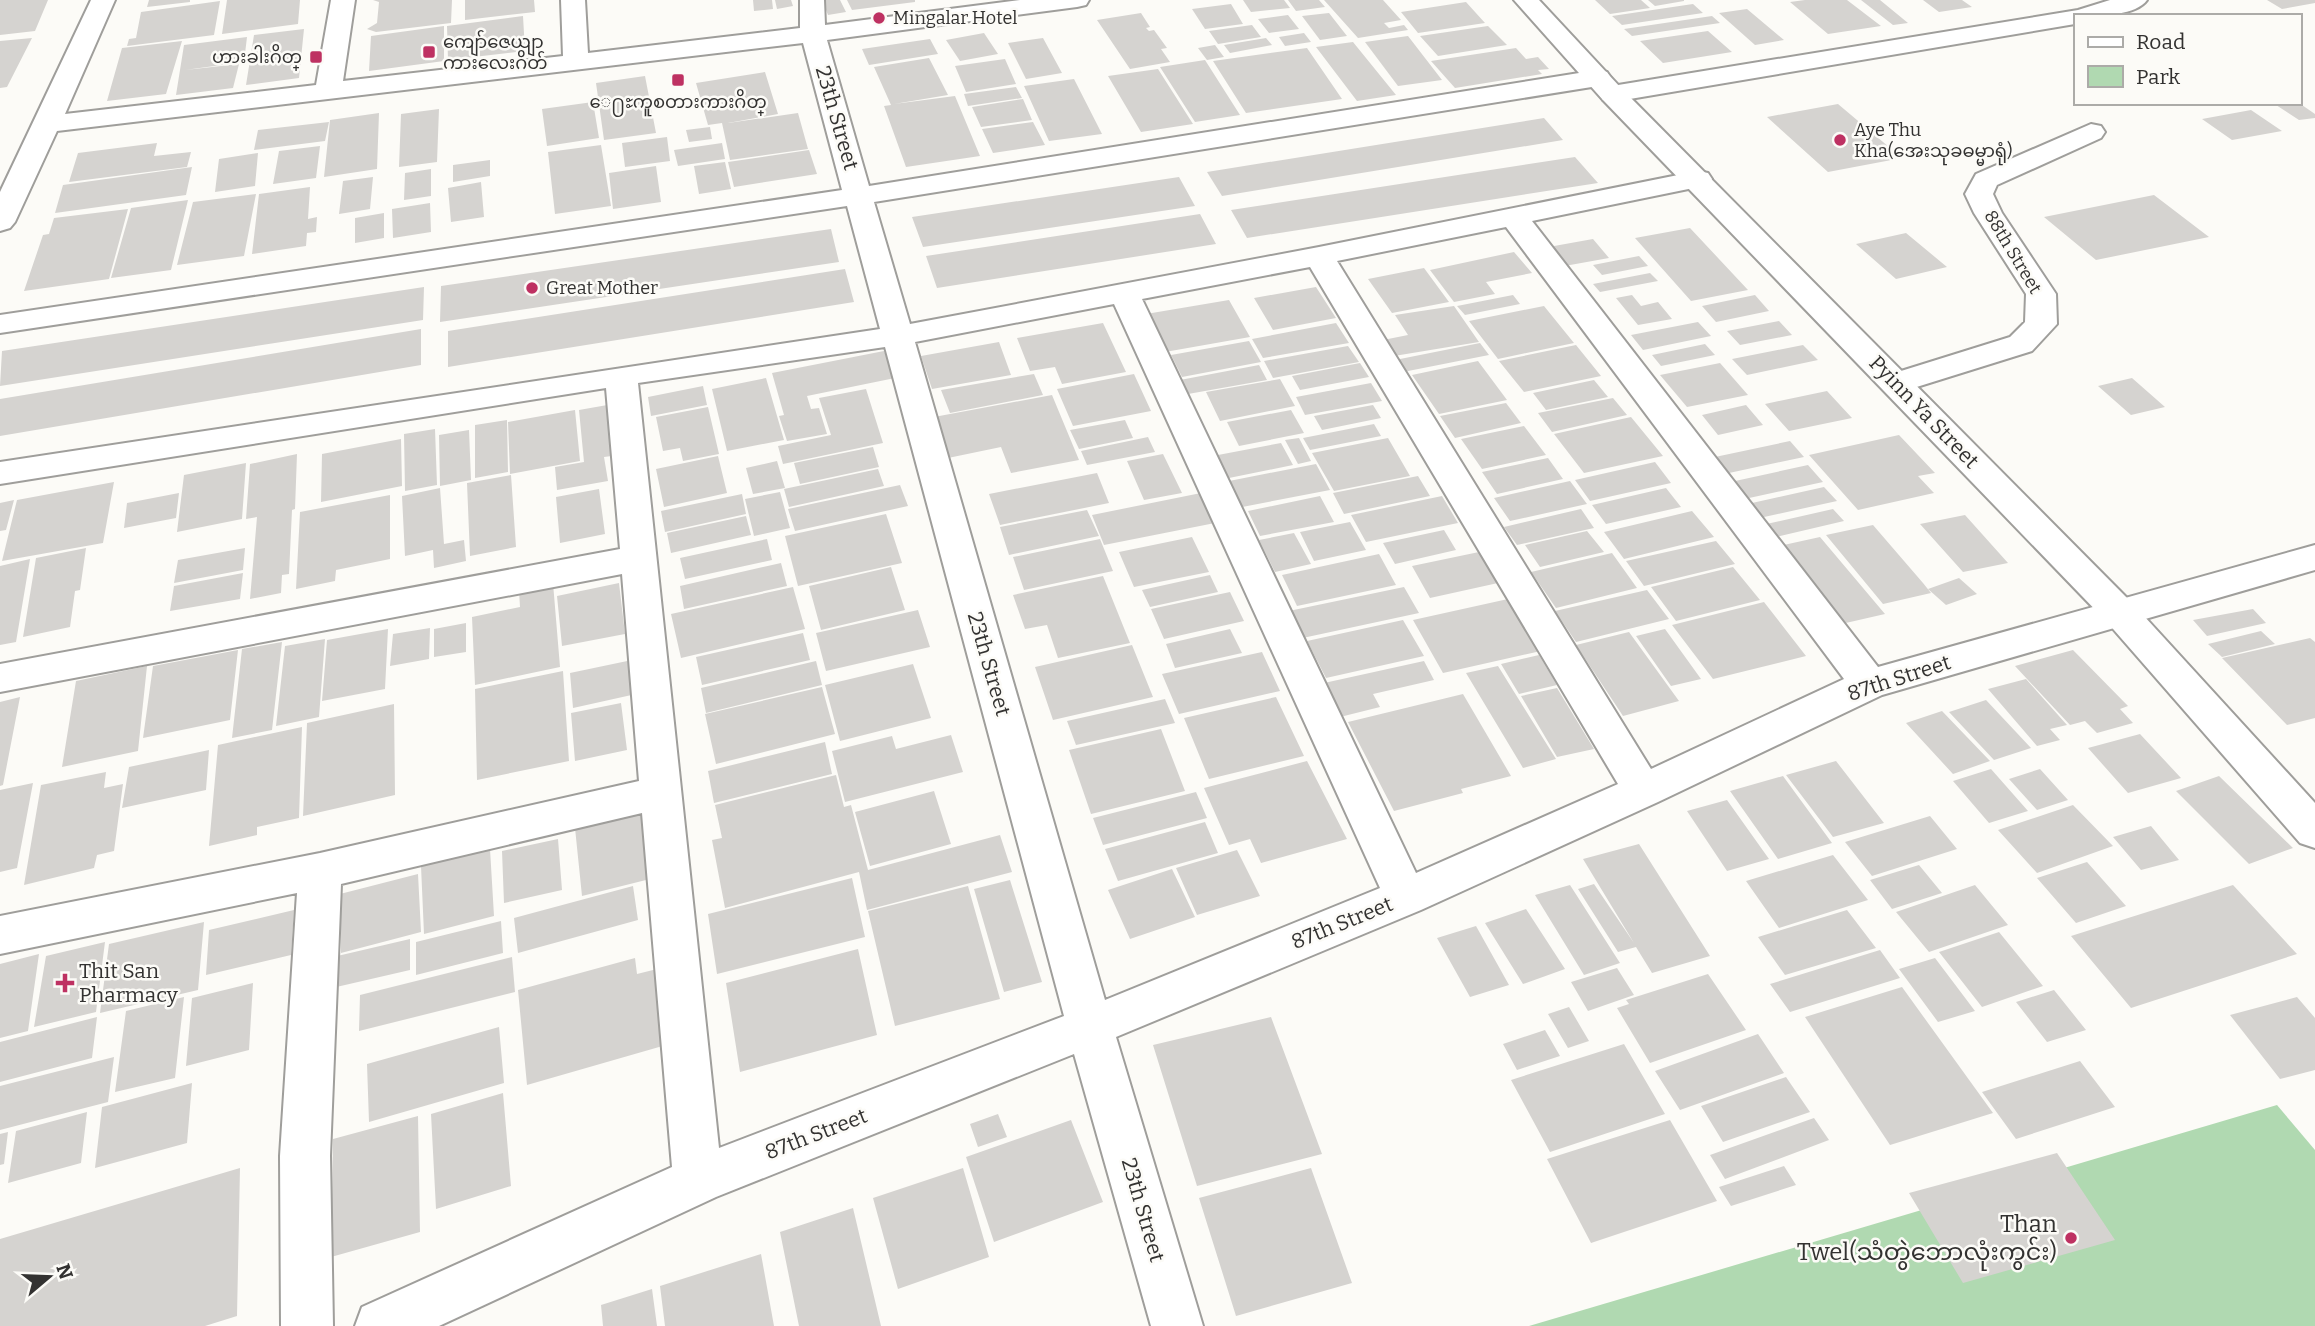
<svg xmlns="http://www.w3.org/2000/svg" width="2315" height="1326" viewBox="0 0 2315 1326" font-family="Bitter,'Noto Sans Myanmar',serif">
<rect width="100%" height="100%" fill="#fcfbf7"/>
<path fill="#b0d9b1" d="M2277 1105 2315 1150V1326H1529Z"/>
<path fill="#d5d3d0" d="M0 0H48L35 31 0 35Z
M149 0H190V2L147 7Z
M227 0H300L298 24 222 34Z
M373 0H452L451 23 376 32 367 29 377 23 379 2Z
M465 0H534L535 12 465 20Z
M753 0H772L773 9 754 11Z
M775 0H791L793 6 777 9Z
M822 0H840L846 12 828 15Z
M847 0H915V2L852 10Z
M1243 0H1284L1290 8 1251 12Z
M1288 0H1319L1325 7 1296 11Z
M1324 0H1383L1401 20 1384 23 1389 28 1404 25 1408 30 1358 38Z
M1595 0H1641L1650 8 1610 14Z
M1648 0H1684V1L1655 6Z
M1805 0H1847L1881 26 1828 34 1790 2Z
M1861 0H1880L1908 23 1893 25Z
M1923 0H1962L1972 7 1939 12Z
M2267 0H2315V3L2282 9Z
M220 1 214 35 127 46 129 39 136 38 141 12Z
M1466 2 1485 23 1418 33 1401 12Z
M1231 4 1243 24 1205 29 1192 9Z
M1693 4 1703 13 1622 25 1612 16Z
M1747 9 1784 40 1755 45 1719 13Z
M1141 13 1150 27 1146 28 1149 31 1154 30 1167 48 1161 49 1170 62 1130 69 1097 20Z
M1329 13 1347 36 1320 40 1302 16Z
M1288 15 1299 29 1269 33 1258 19Z
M523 16 525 51 448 60 447 26Z
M1712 16 1720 23 1632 36 1624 29Z
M1252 25 1261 37 1218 44 1209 31Z
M444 26V61L369 71 371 36Z
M1488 26 1507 45 1438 56 1420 36Z
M304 29 299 78 246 85 254 35Z
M1708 31 1732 52 1663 63 1640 41Z
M984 33 998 54 960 61 946 40Z
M1304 33 1311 42 1285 46 1279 37Z
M1408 36 1442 80 1398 86 1365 42Z
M247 37 244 62 185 70 239 64 233 88 176 95 184 45Z
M32 38 7 87 0 88V41Z
M1043 38 1062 73 1026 79 1008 43Z
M1266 38 1272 45 1230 53 1224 45Z
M930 39 938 54 869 65 862 49Z
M182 41 166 94 107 101 122 48Z
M1353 42 1396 95 1357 101 1316 47Z
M1215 45 1224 57 1207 60 1198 48Z
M1307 48 1342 99 1246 113 1213 61Z
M1516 48 1526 59 1538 57 1549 69 1538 70 1542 74 1455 88 1431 61Z
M929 58 948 95 894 104 955 96 980 156 906 167 884 106 891 105 874 67Z
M1005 59 1016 84 966 92 955 66Z
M1205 60 1240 115 1195 122 1160 67Z
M1158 69 1193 124 1141 132 1108 76Z
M765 72 778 114 728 123 798 113 808 149 730 160 722 123 708 125 696 83Z
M645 76 656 133 604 140 596 83Z
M1074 79 1102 134 1049 141 1024 86Z
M1016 87 1022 98 968 106 964 94Z
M1023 99 1032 120 981 127 972 107Z
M593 102 599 138 547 146 542 109Z
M2284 103H2299L2315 114V118L2299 120 2276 105Z
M1838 104 1902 158 1828 172 1767 117Z
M439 109 437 162 399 167 401 114Z
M2251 110 2282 131 2232 140 2202 119Z
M379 113 377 169 324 177 330 120Z
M1544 118 1563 140 1222 196 1207 172Z
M329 122 325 141 254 150 258 130Z
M1033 122 1045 145 993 153 982 129Z
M710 127 712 139 689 142 686 130Z
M667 137 670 161 625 167 622 143Z
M157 143 154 156 191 152 187 167 69 182 78 153Z
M722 143 725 159 678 166 674 150Z
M601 145 611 206 555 214 548 152Z
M320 146 316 178 273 184 279 151Z
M809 150 817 174 734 187 728 162Z
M258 153 255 186 215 192 219 159Z
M1575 157 1598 183 1247 238 1231 210Z
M490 160V176L453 182V165Z
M725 162 731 189 699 194 694 166Z
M656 166 661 202 613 209 609 173Z
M192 167 186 195 55 213 63 185Z
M431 169V196L404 200 405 173Z
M373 177 370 209 339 214 343 181Z
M1179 177 1195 206 923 247 912 217Z
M481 182 484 217 451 222 448 188Z
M310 187 308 219 317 217 316 232 307 233 306 246 252 254 259 194Z
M256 194 244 256 177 265 193 202Z
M2154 195 2209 237 2096 260 2044 217Z
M188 200 171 270 111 278 131 208Z
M430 203 431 232 393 238 392 209Z
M128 209 109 279 24 291 43 235 49 234 54 218Z
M384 213V238L355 243V218Z
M1200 214 1216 244 937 288 926 256Z
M1690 228 1748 290 1691 301 1635 238Z
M831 229 839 262 440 322 441 286Z
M1906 233 1947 267 1896 279 1856 244Z
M1593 239 1609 258 1559 267 1543 248Z
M1514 252 1532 273 1486 282 1495 294 1454 302 1430 270Z
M1639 256 1648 266 1602 275 1593 265Z
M1424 268 1449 302 1392 313 1368 279Z
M845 269 854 302 448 367V331Z
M1650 273 1658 281 1600 292 1593 284Z
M424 287 423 320 0 386 2 351Z
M1316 287 1336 318 1273 330 1254 298Z
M1513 295 1520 304 1465 315 1457 306Z
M1632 295 1641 306 1658 302 1672 319 1638 325 1616 298Z
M1755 295 1769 311 1716 322 1702 306Z
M1229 300 1250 337 1165 352 1146 314Z
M1454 306 1479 342 1388 357 1378 341 1408 335 1395 315Z
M1544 306 1574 343 1498 359 1469 321Z
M1779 321 1792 335 1740 345 1727 331Z
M1698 322 1711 336 1643 350 1631 335Z
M1103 323 1126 372 1062 384 1055 367 1030 371 1017 338Z
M1336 323 1349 343 1263 358 1252 339Z
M421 329V365L0 436V399Z
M1249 341 1261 362 1182 377 1171 355Z
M999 342 1011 375 932 389 921 356Z
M1480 343 1489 355 1403 372 1395 360Z
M1705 344 1715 355 1661 366 1652 355Z
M1576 345 1601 376 1524 392 1499 361Z
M1803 345 1818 360 1747 375 1732 359Z
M1348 346 1359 362 1273 378 1264 361Z
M884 351 895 378 807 396 811 409 819 408 827 434 787 441 779 416 784 415 772 373Z
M1478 361 1507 400 1439 414 1412 375Z
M1360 363 1369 377 1300 390 1292 376Z
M1720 363 1748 395 1687 407 1660 375Z
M1259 365 1267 380 1188 394 1180 380Z
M1034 374 1043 395 950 413 941 390Z
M1134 374 1151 411 1073 426 1057 389Z
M766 378 784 440 727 451 712 389Z
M2132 378 2165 407 2131 415 2098 386Z
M1280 379 1295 406 1220 421 1206 392Z
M1594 380 1608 397 1546 410 1533 393Z
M1371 383 1382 401 1305 415 1296 397Z
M703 386 707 405 651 416 648 397Z
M866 389 883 443 783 464 778 446 831 435 819 398Z
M1827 391 1852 418 1789 431 1765 404Z
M1052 395 1079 460 1011 473 1001 447 948 458 934 417Z
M1613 398 1627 415 1552 432 1538 413Z
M1506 403 1521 423 1455 438 1440 416Z
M613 404 619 455 604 457 608 481 557 490 555 467 584 462 579 410Z
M1373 405 1381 418 1322 430 1314 416Z
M1746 405 1763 425 1718 435 1702 415Z
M708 407 719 454 683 461 680 448 663 451 656 417Z
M575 410 580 461 510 474 508 422Z
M1291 410 1304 433 1239 446 1227 422Z
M1631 417 1663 456 1584 473 1554 434Z
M507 420 508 472 475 478V425Z
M1125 420 1133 438 1079 449 1070 430Z
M1374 424 1381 436 1310 450 1303 438Z
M1524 426 1546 455 1482 469 1461 439Z
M435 429 437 485 405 491 404 434Z
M469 430 471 480 440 486 439 435Z
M1899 435 1935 473 1918 476 1934 493 1858 510 1809 455Z
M1148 437 1155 452 1087 465 1081 451Z
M1299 438 1311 461 1298 464 1285 440Z
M1388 438 1410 476 1334 491 1312 453Z
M401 439 402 486 321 502 322 454Z
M1790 441 1804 457 1729 473 1715 457Z
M1281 443 1293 465 1229 478 1218 455Z
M873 447 879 467 800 484 794 463Z
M297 454 295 509 292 510 289 574 282 575 281 593 250 599 257 517 246 519 250 464Z
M1163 454 1182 493 1144 500 1127 461Z
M718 456 727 493 664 507 656 469Z
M1548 458 1563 479 1497 494 1482 472Z
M777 461 785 488 753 494 746 468Z
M1655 462 1671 483 1590 501 1575 480Z
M246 463 242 519 177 532 184 475Z
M1316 464 1330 490 1237 508 1224 482Z
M1808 465 1823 482 1740 500 1726 483Z
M878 469 884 486 789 507 784 489Z
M1097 473 1109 503 1000 525 989 494Z
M511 475 516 547 470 556 467 483Z
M1418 476 1430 496 1344 514 1333 493Z
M1570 481 1587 504 1510 521 1494 498Z
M114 482 103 543 2 561 17 500Z
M900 485 908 506 795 531 788 509Z
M1824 487 1837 501 1755 519 1743 505Z
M440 488 444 544 464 540 466 561 434 568 433 550 405 556 402 496Z
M1666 488 1681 507 1606 524 1592 505Z
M599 489 605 534 560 543 556 497Z
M780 492 790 528 754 536 745 499Z
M179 493 176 518 124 528 127 503Z
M1201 493 1215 523 1104 545 1092 515Z
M742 494 746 514 665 532 661 511Z
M390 495V559L336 570 335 581 296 589 300 512Z
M1320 496 1334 522 1260 536 1248 511Z
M1442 496 1458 523 1366 542 1351 515Z
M14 500 6 530 0 531V503Z
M1581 509 1594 528 1517 545 1504 527Z
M1833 509 1844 521 1772 538 1762 525Z
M1087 510 1099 536 1009 555 1000 527Z
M1692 511 1714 537 1624 559 1604 532Z
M886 514 902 563 798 586 785 536Z
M1965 515 2008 563 1963 572 1920 524Z
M746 516 751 535 671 553 667 533Z
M1350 522 1366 550 1314 561 1300 532Z
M1873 525 1923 583 1931 593 1883 604 1826 535Z
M1444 530 1456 550 1395 564 1383 543Z
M1587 531 1604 552 1540 567 1525 545Z
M1294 533 1311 564 1275 572 1259 540Z
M1192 537 1209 572 1134 587 1119 552Z
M1820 537 1885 614 1837 625 1774 547Z
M767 539 772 560 685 579 680 558Z
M1100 539 1113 571 1024 590 1013 557Z
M1716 541 1735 564 1644 586 1626 561Z
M86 548 80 590 75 591 70 627 23 637 36 558Z
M245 548 243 570 174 583 178 560Z
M1479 552 1498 583 1430 598 1412 566Z
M1612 553 1637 588 1556 608 1531 572Z
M1379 554 1396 585 1297 606 1282 575Z
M30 559 16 642 0 645V566Z
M781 563 787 586 684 609 680 586Z
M891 567 905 610 821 630 809 586Z
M1733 567 1760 600 1676 621 1651 587Z
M243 573 240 599 170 611 174 586Z
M1210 575 1218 592 1150 607 1142 590Z
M1103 576 1130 643 1058 658 1047 625 1025 629 1013 595Z
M1959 578 1977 594 1946 605 1928 589Z
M553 583 560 667 475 685 472 617 520 607 519 590Z
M619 583 625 634 562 646 557 596Z
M793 587 805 629 681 658 671 614Z
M1404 587 1419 613 1298 639 1284 612Z
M1647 590 1669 619 1576 642 1555 611Z
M1230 592 1244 621 1164 639 1151 609Z
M1508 599 1541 651 1443 673 1413 620Z
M1764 602 1806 656 1713 679 1672 625Z
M2253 609 2266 623 2207 636 2193 620Z
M918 610 930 647 826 671 816 633Z
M1403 620 1424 656 1326 678 1307 641Z
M466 623V652L434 657V629Z
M430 628 429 659 390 666 393 634Z
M388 629 385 689 322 701 327 640Z
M1230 629 1242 653 1175 668 1166 644Z
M1665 629 1701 679 1671 686 1636 636Z
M2261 631 2275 644 2222 657 2208 644Z
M1629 632 1679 701 1623 716 1576 645Z
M803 633 810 660 702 685 696 657Z
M2310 638 2315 642V718L2287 725 2222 658Z
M325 639 319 717 276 726 285 646Z
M282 642 272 730 232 738 242 649Z
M1132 645 1153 697 1053 720 1035 667Z
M238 650 230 720 143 738 153 666Z
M2073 650 2128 706 2120 709 2133 723 2097 733 2085 721 2070 725 2015 666Z
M1262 652 1280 691 1179 714 1162 674Z
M1539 655 1557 685 1519 694 1501 664Z
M632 660 636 694 573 708 570 673Z
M816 661 822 685 706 713 701 688Z
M1424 661 1434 680 1373 694 1380 707 1332 719 1315 685Z
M913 664 931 718 840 741 825 685Z
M147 666 138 751 62 767 76 681Z
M1498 666 1556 759 1523 768 1466 673Z
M563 671 569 761 477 780 475 689Z
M2026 679 2067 725 2050 729 2060 740 2037 746 1988 689Z
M822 687 835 734 716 764 705 714Z
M1557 688 1594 749 1557 757 1521 696Z
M1463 694 1511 776 1461 789 1463 793 1394 811 1348 722Z
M20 697 3 785 0 786V702Z
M1276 697 1304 756 1209 779 1184 718Z
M1165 699 1175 723 1076 745 1067 721Z
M1986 700 2031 748 1994 760 1949 712Z
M621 703 627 750 575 761 571 713Z
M394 704 395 795 303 816 307 723Z
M1942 711 1990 761 1953 774 1906 723Z
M302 727 299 818 257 827V835L209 846 218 745Z
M1161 729 1185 791 1091 814 1069 750Z
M2140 734 2181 778 2128 793 2088 748Z
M951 735 963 772 845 802 832 751 892 736 896 749Z
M825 742 832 774 714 803 708 771Z
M209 750 206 790 122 808 129 767Z
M1307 761 1347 839 1261 863 1250 839 1229 845 1204 788Z
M1836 761 1884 823 1833 837 1786 775Z
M1991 769 2028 811 1989 823 1953 781Z
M2040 769 2068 800 2037 810 2009 779Z
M106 772 104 788 123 784 114 851 97 855 94 868 24 885 41 785Z
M836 775 844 807 851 805 868 870 1000 835 1012 872 867 910 859 872 725 908 712 840 722 838 715 805Z
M1783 776 1832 843 1778 859 1730 791Z
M2219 776 2293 848 2249 864 2176 791Z
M33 783 17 868 0 872V790Z
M934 791 951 844 870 866 855 812Z
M1196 792 1207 818 1103 845 1093 818Z
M1727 800 1769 859 1727 871 1687 811Z
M2073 805 2113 846 2037 873 1998 830Z
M650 811 658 877 582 896 575 828Z
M1930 816 1957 849 1872 876 1845 842Z
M1205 822 1218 853 1118 881 1105 849Z
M2151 826 2179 860 2141 870 2113 837Z
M558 839 562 890 504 903 502 851Z
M1639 844 1710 956 1652 973 1636 947 1618 952 1578 889 1594 884 1634 943 1583 859Z
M490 849 494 916 424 934 421 866Z
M1237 850 1260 896 1197 915 1176 868Z
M1833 855 1868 900 1779 928 1746 881Z
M2087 862 2126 906 2076 923 2037 878Z
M1919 865 1942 893 1892 909 1870 880Z
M1172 869 1195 917 1130 939 1108 890Z
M418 874 421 932 341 953 340 894Z
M852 878 865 937 717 974 708 914Z
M1010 880 1042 982 1004 992 974 889Z
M1570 885 1620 963 1584 975 1535 895Z
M1975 885 2008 925 1929 952 1896 912Z
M2233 885 2297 954 2131 1008 2071 936Z
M633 886 638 920 518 953 514 918Z
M968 886 1000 999 895 1026 868 911Z
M1526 909 1565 969 1523 984 1485 923Z
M294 910 291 955 206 975 209 930Z
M1847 910 1876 948 1785 975 1758 937Z
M501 921 503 953 416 975V942Z
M204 922 198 990 100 1013 109 944Z
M1476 926 1509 985 1470 997 1437 938Z
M1999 932 2043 986 1982 1007 1939 952Z
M410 939V970L332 988 333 957Z
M105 942 96 1012 34 1027 46 956Z
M858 949 877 1035 740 1072 726 983Z
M1880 950 1900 978 1790 1012 1770 984Z
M39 954 28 1031 0 1038V964Z
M512 957 515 992 359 1031 360 995Z
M635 958 637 974 661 968 673 1043 527 1085 518 990Z
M1935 958 1975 1011 1938 1022 1899 969Z
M1617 968 1634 995 1588 1011 1571 982Z
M1708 974 1746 1030 1650 1063 1617 1008 1629 1004 1626 1000Z
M253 983 249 1050 186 1066 192 998Z
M1902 987 1993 1113 1890 1145 1805 1017Z
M2054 990 2086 1030 2047 1042 2016 1002Z
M184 997 175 1078 115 1092 126 1011Z
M2297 997 2315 1018V1070L2280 1079 2230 1015Z
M1569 1007 1589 1041 1568 1048 1548 1014Z
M97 1017 92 1058 0 1082V1042Z
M1271 1017 1322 1154 1197 1186 1153 1045Z
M499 1027 504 1083 369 1122 367 1064Z
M1545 1030 1560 1056 1517 1070 1503 1044Z
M1758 1034 1784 1073 1680 1110 1655 1071Z
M1624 1044 1665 1114 1550 1152 1511 1080Z
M114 1057 108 1102 0 1130V1086Z
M2080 1061 2115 1107 2016 1139 1982 1092Z
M1786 1077 1810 1112 1723 1142 1701 1106Z
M192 1083 187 1143 95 1168 102 1107Z
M503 1093 511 1186 436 1209 431 1114Z
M87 1112 81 1163 8 1183 16 1131Z
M998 1114 1007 1137 978 1147 970 1124Z
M418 1116 420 1232 331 1257 333 1139Z
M1814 1118 1829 1140 1725 1179 1710 1155Z
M1071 1120 1103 1202 994 1242 966 1157Z
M1670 1120 1717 1201 1591 1243 1547 1159Z
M8 1132 4 1164 0 1165V1134Z
M2057 1153 2115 1240 1963 1283 1909 1193Z
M1784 1166 1796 1185 1731 1206 1719 1187Z
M240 1168 237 1316 205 1326H0V1239Z
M963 1168 989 1257 898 1289 873 1198Z
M1311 1168 1352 1283 1236 1316 1199 1198Z
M853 1208 881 1326H799L780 1232Z
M761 1254 774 1326H665L660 1286Z
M652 1289 657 1326H603L601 1305Z"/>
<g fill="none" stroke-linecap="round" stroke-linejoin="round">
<g stroke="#9f9e9b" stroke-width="4">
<path id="street" d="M91 0H115L65 114 316 85 331 0H355L343 81 563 56 561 0H585L588 53 800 28V0H824L825 25 1020 0H1089L1086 5 1077 7 827 40 869 186 1598 70 1607 72 1611 78 1607 84 1598 86 874 202 910 324 1319 247 1698 171 1708 173 1712 179 1708 185 1532 221 1878 667 2315 545V570L1882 695 1658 802 1421 910 1116 1037 1203 1326H1151L1074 1054 716 1197 439 1326H355L362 1307 672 1167 642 813 341 884 330 1156 333 1326H281L280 1156 297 893 0 954V916L320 853 639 781 622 574 0 692V664L620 549 606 388 0 484V462L880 329 847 206 0 333V315L842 190 803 43 57 131 15 222 10 228 0 231V192ZM1506 227 1844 679 1651 769 1337 261ZM1310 267 1618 784 1416 873 1142 299ZM1114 304 1380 888 1105 1000 915 342ZM885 347 1064 1016 719 1148 638 383Z
M2110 0H2147C2135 17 2094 16 2075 16V24L1612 102 1603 100 1599 94 1603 88 1612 86 2078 10Z
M2091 124 2101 126 2105 132 2101 138 1997 185 1993 194 2002 213 2056 294 2057 324 2032 351 1907 390 1896 393 1885 390 1880 383 1885 376 2010 337 2025 322 2026 294 1974 213 1965 194 1976 174Z"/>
</g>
<g stroke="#9f9e9b" stroke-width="4">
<path id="secondary" d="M1514 0H1539L1621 88 2133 604 2315 803V848L2300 843 2107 622 1603 100Z"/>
</g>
<use href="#street" fill="#fff" fill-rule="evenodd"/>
<use href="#secondary" fill="#fff" fill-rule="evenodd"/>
</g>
<g fill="#be3162" stroke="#fcfbf7" stroke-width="2.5">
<circle cx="879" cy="18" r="7"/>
<rect x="422" y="45" width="14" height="14" rx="3.5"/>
<rect x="309" y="50" width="14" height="14" rx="3.5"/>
<rect x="671" y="73" width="14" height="14" rx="3.5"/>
<circle cx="1840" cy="140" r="7"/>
<circle cx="532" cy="288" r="7"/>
<path d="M61.5 972.5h7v7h7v7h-7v7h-7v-7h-7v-7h7z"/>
<circle cx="2071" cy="1238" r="7"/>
</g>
<g text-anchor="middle" stroke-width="5" stroke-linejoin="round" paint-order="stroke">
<g font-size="18" fill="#333231" stroke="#fcfbf7" text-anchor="start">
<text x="893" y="24">Mingalar Hotel</text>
<text x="443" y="48">ကျော်ဇေယျာ<tspan x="443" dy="21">ကားလေးဂိတ်</tspan></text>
<text x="302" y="63" text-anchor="end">ဟားခါးဂိတ္</text>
<text x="678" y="108" text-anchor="middle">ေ႐ႊကူစတားကားဂိတ္</text>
<text x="1854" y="136">Aye Thu<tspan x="1854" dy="21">Kha(အေးသုခဓမ္မာရုံ)</tspan></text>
<text x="546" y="294">Great Mother</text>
</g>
<g font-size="18" fill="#333231" stroke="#fcfbf7">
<text transform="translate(2013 252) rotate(59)" y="6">88th Street</text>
</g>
<g font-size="21" fill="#333231" stroke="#fcfbf7">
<text transform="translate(837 118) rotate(74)" y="7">23th Street</text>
<text transform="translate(1924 412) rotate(46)" y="7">Pyinn Ya Street</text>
<text transform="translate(989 664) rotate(74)" y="7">23th Street</text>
<text transform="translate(1899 678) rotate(-18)" y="7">87th Street</text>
<text transform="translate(1342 923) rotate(-22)" y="7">87th Street</text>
<text transform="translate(816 1134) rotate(-21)" y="7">87th Street</text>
<text transform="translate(1143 1210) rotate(74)" y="7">23th Street</text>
</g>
<g font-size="21" fill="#333231" stroke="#fcfbf7" text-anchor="start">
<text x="79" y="978">Thit San<tspan x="79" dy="24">Pharmacy</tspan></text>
</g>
<g font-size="24" fill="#333231" stroke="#fcfbf7" text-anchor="end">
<text x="2057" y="1232">Than<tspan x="2057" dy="28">Twel(သံတွဲဘောလုံးကွင်း)</tspan></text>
</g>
</g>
<rect x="2074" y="14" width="228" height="91" fill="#fcfbf7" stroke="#acaba8" stroke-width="2"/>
<rect x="2088" y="37" width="35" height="10" fill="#ffffff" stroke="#acaba8" stroke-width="2"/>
<text x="2136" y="49" font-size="21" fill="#333231">Road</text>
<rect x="2088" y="66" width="35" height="21" fill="#b0d9b1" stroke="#acaba8" stroke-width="2"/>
<text x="2136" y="84" font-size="21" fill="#333231">Park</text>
<g transform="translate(49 1277) rotate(71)" stroke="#fcfbf7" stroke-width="5" paint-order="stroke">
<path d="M0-5L12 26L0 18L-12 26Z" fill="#333231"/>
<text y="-10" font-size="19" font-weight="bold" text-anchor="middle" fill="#333231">N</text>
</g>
</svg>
